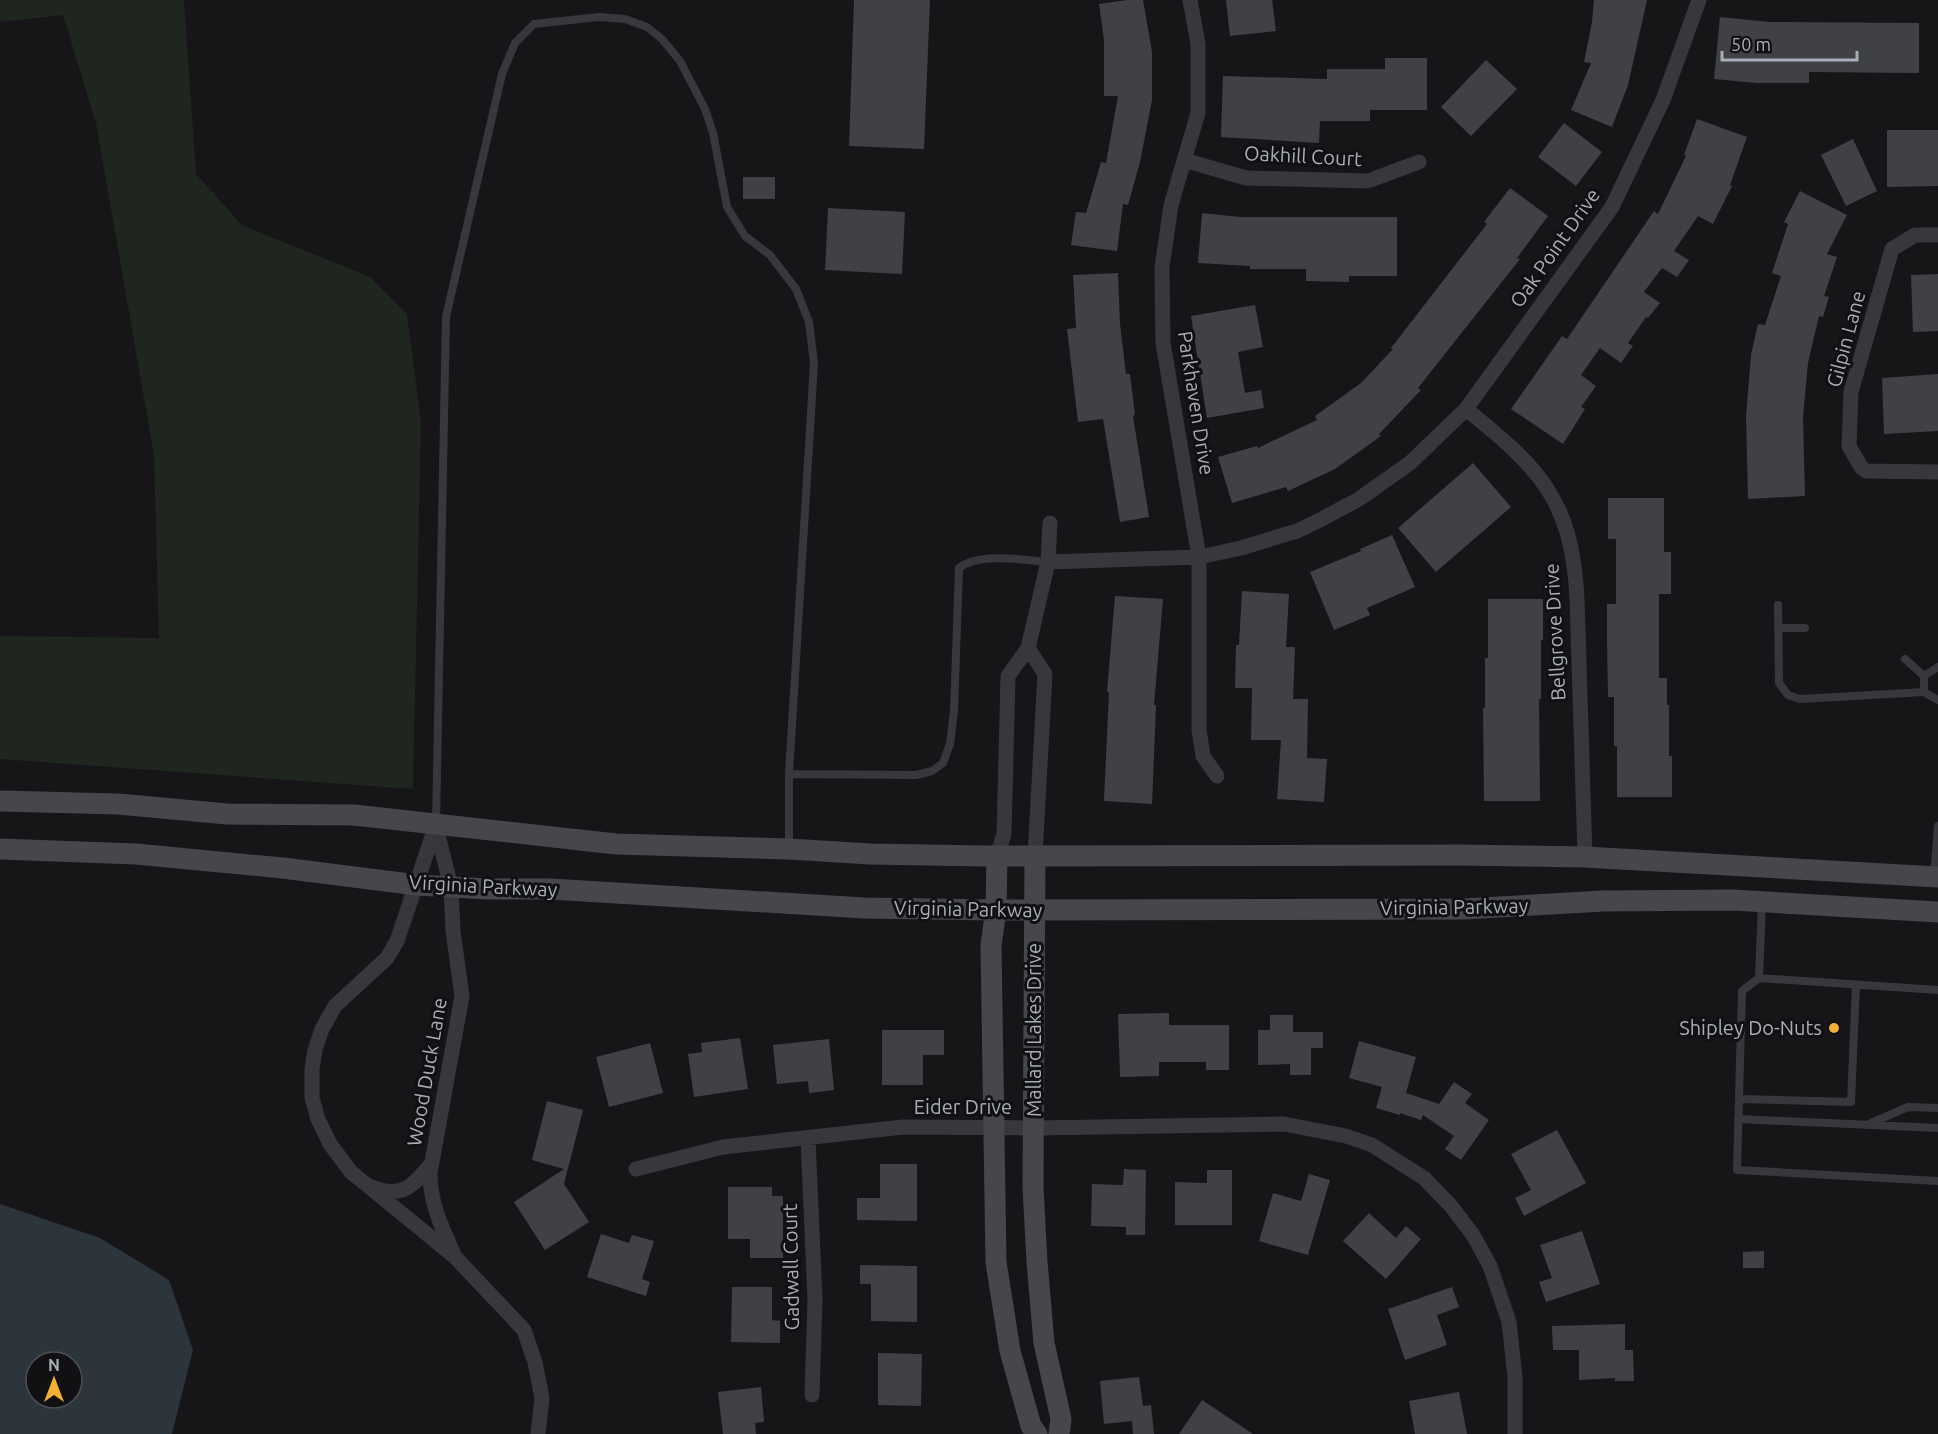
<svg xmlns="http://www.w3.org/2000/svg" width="1938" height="1434" viewBox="0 0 1938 1434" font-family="Ubuntu,sans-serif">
<rect width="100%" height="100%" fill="#161618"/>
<path fill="#1e261f" d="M0 0H184L196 174 242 225 370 277 407 314 421 422 413 789 0 759V636L159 638 154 455 96 123 63 15 0 22Z"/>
<path fill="#2c353c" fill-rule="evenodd" d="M0 1204 100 1238 169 1280 193 1350 172 1434H0ZM36 1362H72V1398H36Z"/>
<path fill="#404145" d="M854 0H930L924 149 849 146Z
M1127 0H1143L1152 52V100L1140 162 1128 205 1123 204 1117 251 1071 245 1076 212 1086 213 1101 162 1106 163 1118 96H1104V40L1099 4Z
M1226 0H1272L1276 31 1230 36Z
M1594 0H1647L1628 85 1612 127 1571 110 1591 63 1584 62 1592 22Z
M1720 17 1770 22 1919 23V73L1809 72V83H1757L1714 79Z
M1385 58H1427V110H1370V121H1320L1319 143 1221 137 1223 76 1327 79V69H1385Z
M1486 60 1517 89 1471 136 1441 107Z
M1697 119 1747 137 1730 185 1732 186 1713 224 1698 216 1674 251 1689 260 1677 277 1662 268 1644 292 1660 303 1648 318 1646 317 1628 343 1633 346 1621 363 1600 348 1581 375 1596 386 1581 407 1585 409 1563 444 1511 409 1562 336 1567 339 1654 211 1658 214 1686 156 1684 155Z
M1564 123 1602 152 1576 186 1538 157Z
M1887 130H1938V186L1887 187Z
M1853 139 1877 191 1846 206 1821 155Z
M743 177H775V199H743Z
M1510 188 1548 216 1517 258 1520 259 1418 388 1421 390 1379 434 1381 436 1335 469 1288 491 1286 487 1232 503 1218 457 1257 446 1258 448 1317 420 1315 416 1361 383 1393 349 1391 348 1487 224 1484 222Z
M1800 191 1847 215 1827 254 1837 257 1824 296 1829 297 1823 317 1819 316 1808 363 1803 417 1805 496 1748 499 1746 416 1751 355 1758 324 1765 325 1781 276 1772 273 1788 224 1784 222Z
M828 208 905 212 902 274 825 270Z
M1202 213 1240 217H1397V276H1349V282L1306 281V269H1250V266L1198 263Z
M1118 273 1120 324 1126 374H1130L1135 415 1133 416 1149 517 1120 522 1103 419 1078 422 1067 329 1076 328 1073 275Z
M1938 274V331L1913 332 1911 275Z
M1255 305 1263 347 1238 352 1245 393 1261 390 1264 408 1207 418 1191 316Z
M1938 374V431L1884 434 1882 378Z
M1473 463 1511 507 1436 572 1398 528Z
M1608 498H1664V552H1671V594H1659V678H1667V705H1669V756H1672V797H1617V746H1614V697H1608L1607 641V604H1616V539H1608Z
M1392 535 1415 587 1367 608 1370 615 1334 630 1310 572 1361 551 1360 549Z
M1242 591 1289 594 1286 647H1295L1293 699H1308L1307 758 1327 759 1324 802 1277 799 1281 740H1251L1252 688H1235L1236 645H1239Z
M1115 596 1163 599 1154 705H1156L1152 804 1104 801 1109 692H1107Z
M1488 599H1543V640H1541V699H1539L1540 801H1484L1483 708H1485V658H1488Z
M1169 1013V1025H1229V1070H1206V1062H1159V1076L1120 1077 1118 1014Z
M1270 1015H1293V1032H1323V1048H1311V1075H1290V1064L1258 1065V1030H1270Z
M882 1030H944V1055H923V1085H882Z
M740 1038 748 1089 694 1097 688 1054 702 1052 701 1043Z
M829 1039 834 1090 809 1093 808 1081 777 1084 773 1045Z
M1359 1041 1416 1057 1406 1093 1439 1104 1454 1082 1472 1094 1465 1103 1489 1120 1461 1160 1445 1149 1454 1136 1423 1115 1421 1120 1400 1113V1115L1376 1108 1382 1087 1349 1078Z
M650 1043 663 1093 609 1107 596 1057Z
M547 1101 583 1110 564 1184 589 1222 545 1250 514 1202 564 1169 532 1160Z
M1557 1130 1586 1183 1524 1216 1515 1198 1531 1190 1511 1154Z
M880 1164H917V1221L857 1220V1198H880Z
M1124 1169 1146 1170 1145 1235H1126V1227L1091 1226 1092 1184 1123 1185Z
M1207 1170H1232V1225H1175V1182L1207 1183Z
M1309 1174 1330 1180 1308 1255 1259 1241 1273 1193 1301 1201Z
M728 1187H772V1196H783V1258H750V1239H728Z
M1369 1213 1396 1238 1406 1226 1421 1239 1386 1279 1343 1241Z
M1582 1231 1600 1284 1546 1302 1539 1282 1552 1278 1540 1245Z
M601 1234 629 1243 632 1235 654 1241 642 1279 650 1282 646 1296 587 1277Z
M1764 1251V1268H1743V1252Z
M860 1265 917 1266V1322L871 1321V1284H860Z
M732 1287H772V1320L780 1321V1343L731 1342Z
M1452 1287 1459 1307 1437 1315 1447 1345 1405 1360 1388 1309Z
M1625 1324V1350H1633L1634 1381H1615V1378L1579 1380V1350H1553L1552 1326Z
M878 1353 922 1354 921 1406 878 1405Z
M1139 1377 1143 1406 1151 1405 1154 1434H1133L1132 1421 1104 1424 1100 1381Z
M761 1387 764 1422 755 1423 756 1434H723L718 1392Z
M1459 1392 1467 1434H1415L1409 1401Z
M1202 1400 1253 1434H1179Z"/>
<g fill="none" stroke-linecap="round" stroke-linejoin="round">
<path stroke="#37383d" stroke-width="8" d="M1778 605 1779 683 1788 695 1800 699 1924 692 1938 700
M1778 628H1805
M1905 659 1924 676
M1924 692V676L1938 667
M436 824 446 317 502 74 515 43 534 24 599 17 625 19 647 27 662 39 680 61 705 109 713 133 727 207 745 236 770 255 796 289 809 322 814 363 789 774
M789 847V774L916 775 932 771 943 763 950 744 954 711 959 568C980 552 1023 560 1048 562
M1934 876 1938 826
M1762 902 1759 978 1938 990
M1759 978 1742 991 1737 1170 1938 1181
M1739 1099 1851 1102 1856 985
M1738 1119 1938 1128
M1871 1123 1908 1107 1938 1108"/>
<path stroke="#37383d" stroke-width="15" d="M1190 0 1198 44V113L1171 205 1162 267 1163 343 1199 557V730L1203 756 1217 776
M1184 160 1246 178 1368 181 1419 162
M1938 235H1915L1892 249 1851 392 1849 446 1861 467 1866 471 1938 472
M1466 409C1539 468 1572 499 1577 598L1585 857
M1048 562 1199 557 1241 548 1297 531 1320 520 1359 499 1410 463 1466 409 1612 207 1663 100 1699 0
M1028 648 1045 674 1035 856
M436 825 397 941 387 958 335 1006 322 1029 315 1050 312 1069V1098L318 1119 330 1144 351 1172 455 1257 524 1330 535 1362 542 1398 538 1434
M436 827 451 887 453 931 462 996 430 1173C430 1204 442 1227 454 1255
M997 856 1004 834 1008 676 1028 648 1048 562 1050 523
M808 1139 815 1300 812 1395
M636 1169 723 1147 903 1127 1035 1128 1284 1124 1346 1136 1372 1145 1424 1178 1451 1206 1473 1235 1490 1266 1509 1322 1515 1377V1434
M372 1187C402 1199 413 1186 431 1164"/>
<path stroke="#45474d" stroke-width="21" d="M0 801 118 804 227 814 354 815 616 844 789 849 870 854 985 856 1458 855 1585 857 1938 877
M0 849 136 854 283 868 417 885 487 889H550L864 908 996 910 1463 909 1604 901 1732 900 1938 912
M997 856 996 910 991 945 996 1262 1010 1351 1031 1426 1037 1434
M1035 856 1033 1187 1037 1262 1044 1343 1061 1419 1059 1434"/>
</g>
<circle fill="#f2b134" stroke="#111113" stroke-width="2" cx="1834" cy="1028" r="6"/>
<g text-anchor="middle" stroke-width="6" stroke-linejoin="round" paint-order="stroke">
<g font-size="20" fill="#a8adb8" stroke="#111113">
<text transform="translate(1303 156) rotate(3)" y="7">Oakhill Court</text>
<text transform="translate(1555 248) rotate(-55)" y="7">Oak Point Drive</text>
<text transform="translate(1846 339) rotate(-75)" y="7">Gilpin Lane</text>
<text transform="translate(1196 403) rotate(81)" y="7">Parkhaven Drive</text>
<text transform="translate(1555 632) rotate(-93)" y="7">Bellgrove Drive</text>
<text transform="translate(483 886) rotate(3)" y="7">Virginia Parkway</text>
<text transform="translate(1454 907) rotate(-1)" y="7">Virginia Parkway</text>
<text transform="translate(968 909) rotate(1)" y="7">Virginia Parkway</text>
<text transform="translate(1034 1030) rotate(-90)" y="7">Mallard Lakes Drive</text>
<text transform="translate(427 1072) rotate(-80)" y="7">Wood Duck Lane</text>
<text x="963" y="1114">Eider Drive</text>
<text transform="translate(791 1267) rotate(-91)" y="7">Gadwall Court</text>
</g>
<g font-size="20" fill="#a8adb8" stroke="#111113" text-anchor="end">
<text x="1822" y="1035">Shipley Do-Nuts</text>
</g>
</g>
<g transform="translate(54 1380)"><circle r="28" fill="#111113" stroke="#4d4f55" stroke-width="1.5"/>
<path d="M0-4.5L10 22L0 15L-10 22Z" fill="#f2b134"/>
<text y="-9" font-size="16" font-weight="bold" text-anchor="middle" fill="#a8adb8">N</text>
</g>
<path d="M1722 51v9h135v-9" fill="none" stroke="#a8adb8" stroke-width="3"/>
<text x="1731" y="51" font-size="18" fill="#a8adb8" stroke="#111113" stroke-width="4.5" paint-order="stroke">50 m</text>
</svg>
